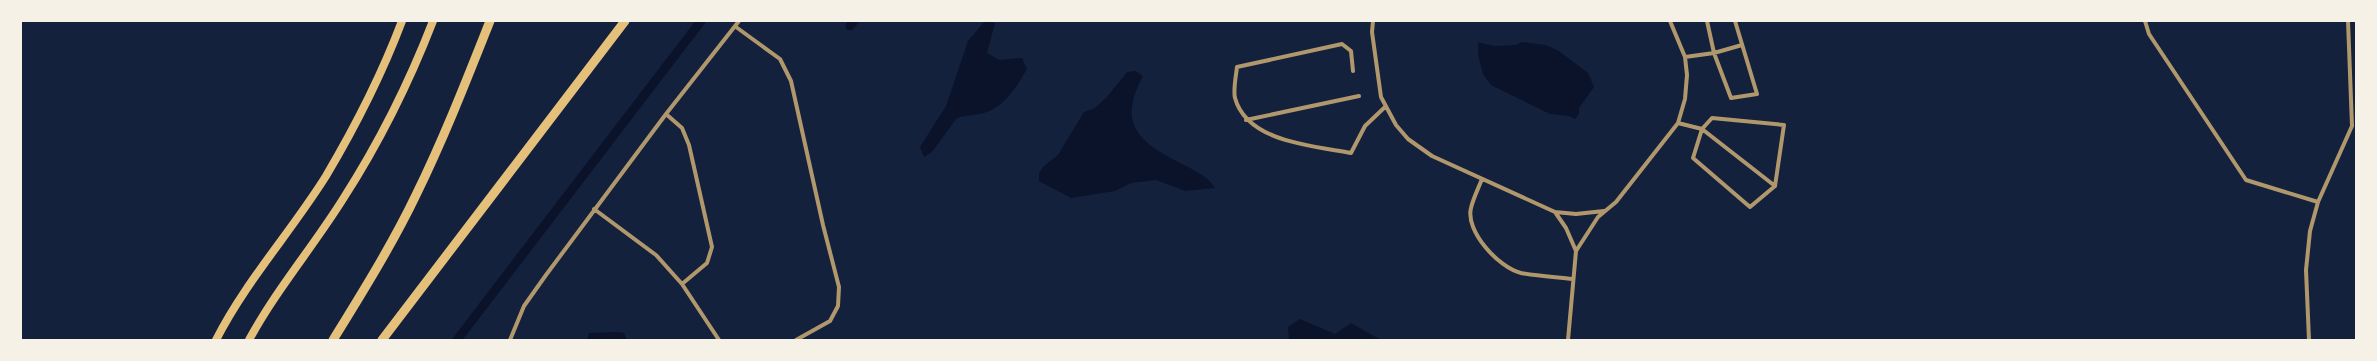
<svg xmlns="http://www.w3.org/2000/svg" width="2377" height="361" viewBox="0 0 2377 361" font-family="'Fira Sans Condensed',sans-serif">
<rect width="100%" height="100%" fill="#14213d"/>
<path fill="#0b132b" d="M985 21 995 23 987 53 999 60 1022 58 1027 69C1017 86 1005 107 984 113 976 115 966 115 957 118L932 152 924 157 920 147 946 106 968 41Z
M1478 42 1494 46 1515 45 1522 42 1546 45 1559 51 1588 73 1594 87 1579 108V114L1575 119 1569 116 1550 114 1491 85 1483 74 1478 55Z
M1136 71 1143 76C1115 128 1143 144 1186 166 1198 172 1208 177 1215 188L1185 191 1156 180 1131 183 1115 191 1071 198 1039 181V173L1044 166 1058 155 1084 112 1095 108 1107 97 1127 72Z
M1300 319 1335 334 1351 323 1381 340H1289L1288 327Z
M618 332 624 333 627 340H587L589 333Z"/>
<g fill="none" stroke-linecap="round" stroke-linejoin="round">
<path stroke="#0b132b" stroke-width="9" d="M850 26 854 21
M457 340 701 21"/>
<path stroke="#b1986c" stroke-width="4" d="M1373 21 1372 32 1381 97 1396 125 1408 139 1432 156 1555 212 1566 228 1576 251 1568 340
M1707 21 1714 53 1731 98 1757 94 1735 21
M2145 21 2149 34 2246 180 2318 202
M736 27 780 59 791 81 823 225 839 287 838 306 830 321 796 340
M1685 57 1714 53 1742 45
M1353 71 1351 51 1342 44 1237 67C1236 76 1233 90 1235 98 1247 142 1313 146 1351 153L1365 126 1385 107
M666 114 682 128 689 145 712 247 707 263 682 284
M1712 118 1784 125 1775 186 1750 207 1693 158 1702 129Z
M1246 120 1359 96
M1678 123 1702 129 1775 186
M1482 179C1478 189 1473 199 1471 208 1465 231 1499 268 1521 273 1538 276 1556 277 1573 279
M594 209 656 255 682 284 719 340
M1555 212 1576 214 1604 211
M1576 251 1598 217 1616 202 1678 123 1685 99 1687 75 1685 57 1670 21
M510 340 524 306 546 275 666 114 739 21
M2309 340 2306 270 2310 231 2318 202 2352 126 2348 21"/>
<path stroke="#e5c07b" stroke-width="8" d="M216 340C246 281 291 232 326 176 355 127 382 74 402 21
M249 340C276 290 313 247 343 199 379 143 409 83 433 21"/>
<path stroke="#e5c07b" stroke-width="9" d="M333 340C362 293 392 245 416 195 444 138 467 79 490 21
M382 340 625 21"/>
</g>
<rect width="2377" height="361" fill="none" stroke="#f6f1e7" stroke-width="44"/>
</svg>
